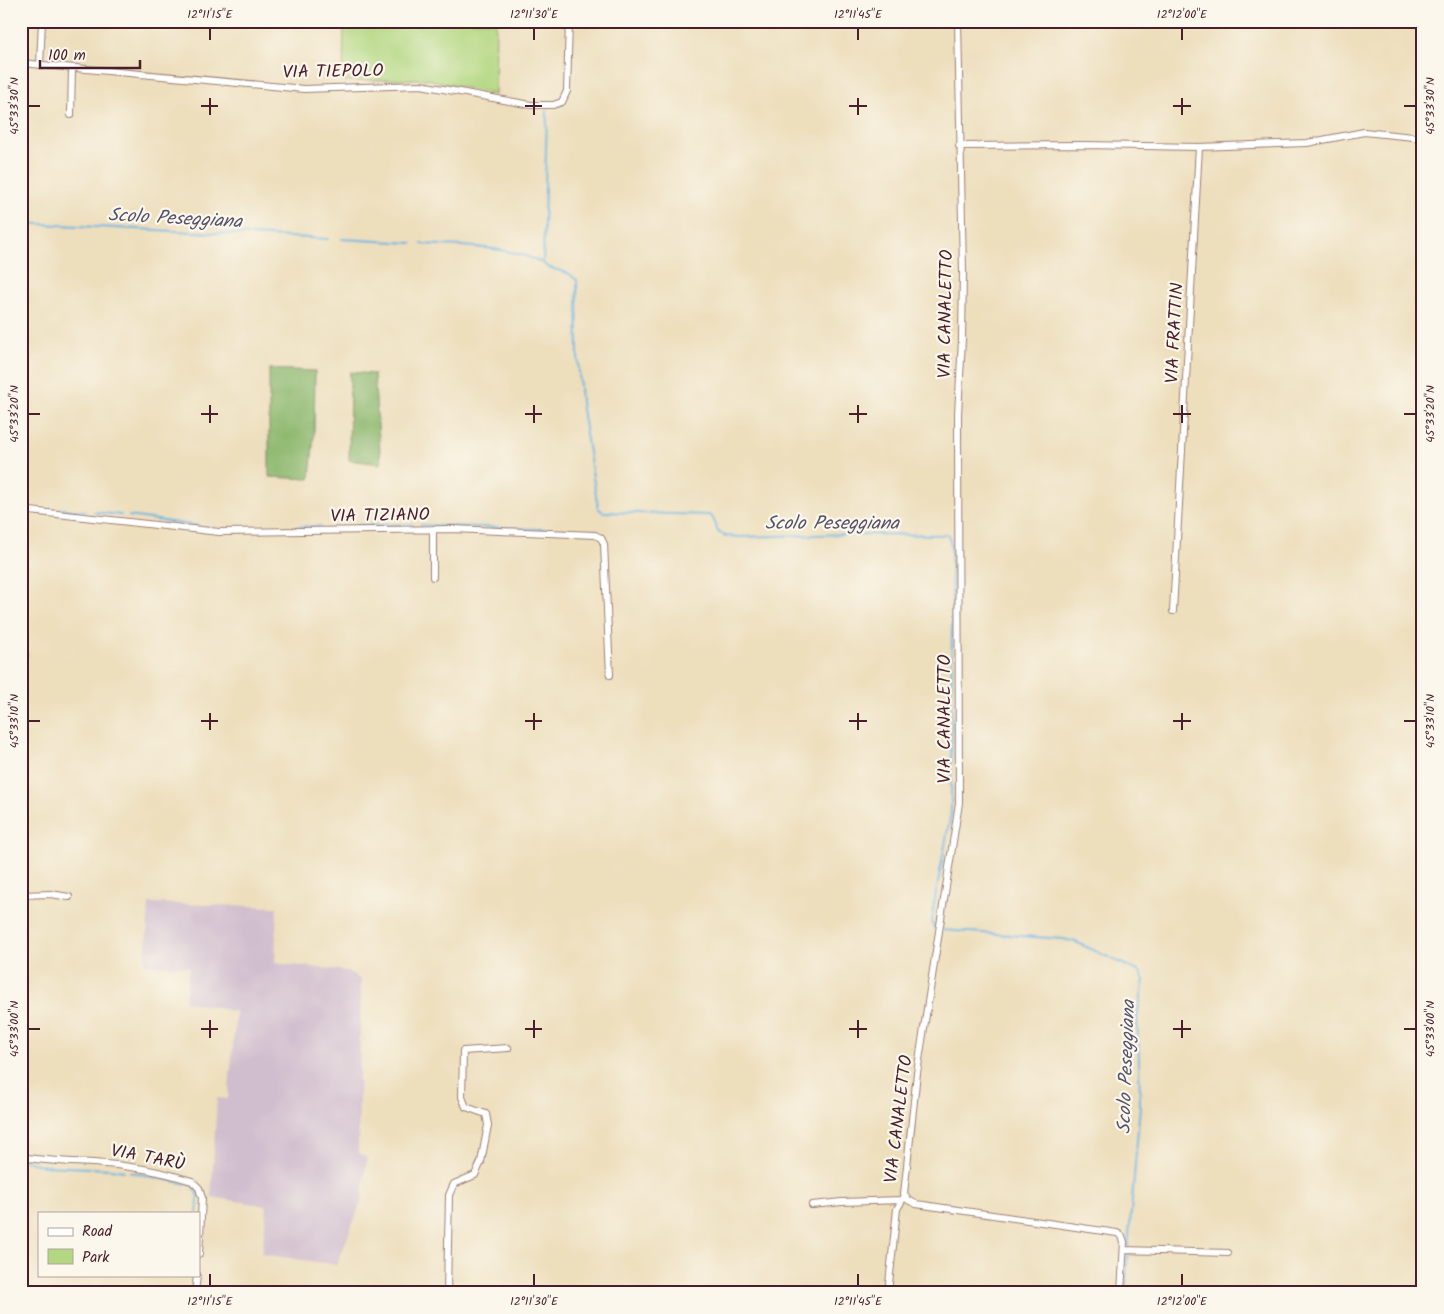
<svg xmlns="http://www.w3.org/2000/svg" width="1444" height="1314" viewBox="0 0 1444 1314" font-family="Kalam,sans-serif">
<rect width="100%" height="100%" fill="#fbf7ec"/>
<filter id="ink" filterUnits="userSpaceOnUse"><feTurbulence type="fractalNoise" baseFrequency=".02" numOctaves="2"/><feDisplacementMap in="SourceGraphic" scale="10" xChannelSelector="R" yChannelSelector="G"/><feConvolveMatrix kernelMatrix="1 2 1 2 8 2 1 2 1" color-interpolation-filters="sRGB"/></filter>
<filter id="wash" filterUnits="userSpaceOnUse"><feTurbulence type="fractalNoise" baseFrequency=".0096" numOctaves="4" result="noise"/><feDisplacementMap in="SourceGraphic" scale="20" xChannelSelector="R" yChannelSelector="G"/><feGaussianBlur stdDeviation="1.12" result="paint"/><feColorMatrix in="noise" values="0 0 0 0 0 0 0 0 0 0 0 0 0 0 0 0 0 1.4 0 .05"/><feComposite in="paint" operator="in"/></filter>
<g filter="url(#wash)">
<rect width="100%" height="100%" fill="#eddebc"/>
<path fill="#d0bdce" d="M149 903 277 907 275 963 348 971 361 980 358 1152 367 1158 362 1199 337 1265 262 1254 267 1206 211 1197 217 1098 228 1099 236 1012 185 1001 189 967 145 964Z"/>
<path fill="#b2d780" stroke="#7e7b56" d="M344 21H496L495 95 427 79 343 81Z"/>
<path fill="#8db86e" stroke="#6c6c4c" d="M269 369 315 371 314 435 310 479 269 477Z
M350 372 374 374 381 464 349 460Z"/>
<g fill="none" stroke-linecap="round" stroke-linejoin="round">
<path stroke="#69b4e2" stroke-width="2" d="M547 111 543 263 547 267 568 273 577 280 578 357 581 403 598 508 603 512 709 515 713 518 718 532 726 536 740 537 852 534 949 535 951 547 952 599 951 813 934 904 932 922 935 929
M21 223 328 239
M342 239 412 243
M422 244C460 246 509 246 543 263
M59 509 85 511
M94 512 121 515
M129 516 199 526
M358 525H413
M421 525 598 531
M206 527 213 528
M297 527 321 526
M943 930 1063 939 1076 942 1140 972 1144 980 1137 1017 1139 1059 1140 1106 1128 1247
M21 1160 45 1166 111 1169 124 1171
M130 1172 191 1185C200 1192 198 1203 197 1213
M192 1293 193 1275
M1125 1293 1128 1252"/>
</g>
</g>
<g filter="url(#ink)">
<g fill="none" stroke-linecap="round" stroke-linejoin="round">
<g stroke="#9c7e74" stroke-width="8">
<path id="minor" d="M958 21 963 272 962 339 958 414 959 803 917 1073 904 1194 908 1200 916 1204 1117 1233 1122 1236 1124 1242 1121 1293
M21 63 304 89 421 85 531 105H553L562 102 567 91 569 21
M40 65 42 21
M71 115 72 68
M959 146 1084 145 1199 147 1307 143 1364 132 1423 138
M21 510 219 532 453 529 595 535 601 538 604 544 610 675
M433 529V577
M1173 611 1199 147
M21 655H25
M21 895 51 894 69 897
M21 1157C46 1161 69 1162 94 1163 127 1165 161 1171 192 1181L199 1188 202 1198 199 1254
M812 1205 842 1202 901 1200
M1124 1250 1228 1253
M195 1293 197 1275
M447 1293 449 1195 454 1184 475 1175 481 1162 488 1125 486 1114 466 1107 462 1097 463 1051 508 1048
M888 1293 897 1209 904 1197"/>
</g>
<use href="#minor" stroke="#fff" stroke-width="6"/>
</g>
</g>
<path fill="none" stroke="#4a1f2b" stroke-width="2" d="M210 28V40M534 28V40M858 28V40M1182 28V40M210 98V115M534 98V115M858 98V115M1182 98V115M28 106H40M201 106H218M525 106H542M849 106H867M1173 106H1191M1404 106H1416M210 405V423M534 405V423M858 405V423M1182 405V423M28 414H40M201 414H218M525 414H542M849 414H867M1173 414H1191M1404 414H1416M210 713V730M534 713V730M858 713V730M1182 713V730M28 721H40M201 721H218M525 721H542M849 721H867M1173 721H1191M1404 721H1416M210 1020V1038M534 1020V1038M858 1020V1038M1182 1020V1038M28 1029H40M201 1029H218M525 1029H542M849 1029H867M1173 1029H1191M1404 1029H1416M210 1274V1286M534 1274V1286M858 1274V1286M1182 1274V1286"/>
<g text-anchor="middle" stroke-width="4.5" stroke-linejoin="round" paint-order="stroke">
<g font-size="18" fill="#4a1f2b" stroke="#fbf7ec">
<text transform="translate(333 71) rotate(-1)" y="6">VIA TIEPOLO</text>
<text transform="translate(945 314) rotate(-89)" y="6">VIA CANALETTO</text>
<text transform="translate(1174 333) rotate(-87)" y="6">VIA FRATTIN</text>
<text transform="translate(380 515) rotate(-1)" y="6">VIA TIZIANO</text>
<text transform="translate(944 719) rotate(-90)" y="6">VIA CANALETTO</text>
<text transform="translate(898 1119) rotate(-83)" y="6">VIA CANALETTO</text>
<text transform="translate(148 1157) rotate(11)" y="6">VIA TARÙ</text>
</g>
<g font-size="19" font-style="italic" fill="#55536b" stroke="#fbf7ec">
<text transform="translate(175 217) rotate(3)" y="7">Scolo Peseggiana</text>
<text x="832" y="529">Scolo Peseggiana</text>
<text transform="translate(1125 1067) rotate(-88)" y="7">Scolo Peseggiana</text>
</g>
</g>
<rect width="1444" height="1314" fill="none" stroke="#fbf7ec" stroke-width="55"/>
<rect x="38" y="1212" width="162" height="65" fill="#fbf7ec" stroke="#b4a19f"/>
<rect x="48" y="1228" width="25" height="8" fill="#ffffff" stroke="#b4a19f"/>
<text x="82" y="1236" font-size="15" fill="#4a1f2b">Road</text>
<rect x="48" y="1249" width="25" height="15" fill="#b2d780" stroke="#b4a19f"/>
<text x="82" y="1262" font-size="15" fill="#4a1f2b">Park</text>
<path d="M40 60v8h100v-8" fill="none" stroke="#4a1f2b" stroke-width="2.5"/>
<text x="48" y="60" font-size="15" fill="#4a1f2b" stroke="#fbf7ec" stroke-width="4" paint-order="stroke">100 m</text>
<rect x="28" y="28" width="1388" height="1258" fill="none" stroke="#4a1f2b" stroke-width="2"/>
<g font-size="12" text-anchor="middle" fill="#4a1f2b">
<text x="210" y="18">12°11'15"E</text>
<text x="534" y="18">12°11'30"E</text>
<text x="858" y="18">12°11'45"E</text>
<text x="1182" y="18">12°12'00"E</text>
<text transform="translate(14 106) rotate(-90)" y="4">45°33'30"N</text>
<text transform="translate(1430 106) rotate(-90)" y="4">45°33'30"N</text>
<text transform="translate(14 414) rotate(-90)" y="4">45°33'20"N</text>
<text transform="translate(1430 414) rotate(-90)" y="4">45°33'20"N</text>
<text transform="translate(14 721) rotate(-90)" y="4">45°33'10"N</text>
<text transform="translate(1430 721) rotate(-90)" y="4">45°33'10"N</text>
<text transform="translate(14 1029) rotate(-90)" y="4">45°33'00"N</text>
<text transform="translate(1430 1029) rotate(-90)" y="4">45°33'00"N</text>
<text x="210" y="1305">12°11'15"E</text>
<text x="534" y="1305">12°11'30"E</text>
<text x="858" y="1305">12°11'45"E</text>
<text x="1182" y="1305">12°12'00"E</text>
</g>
</svg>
